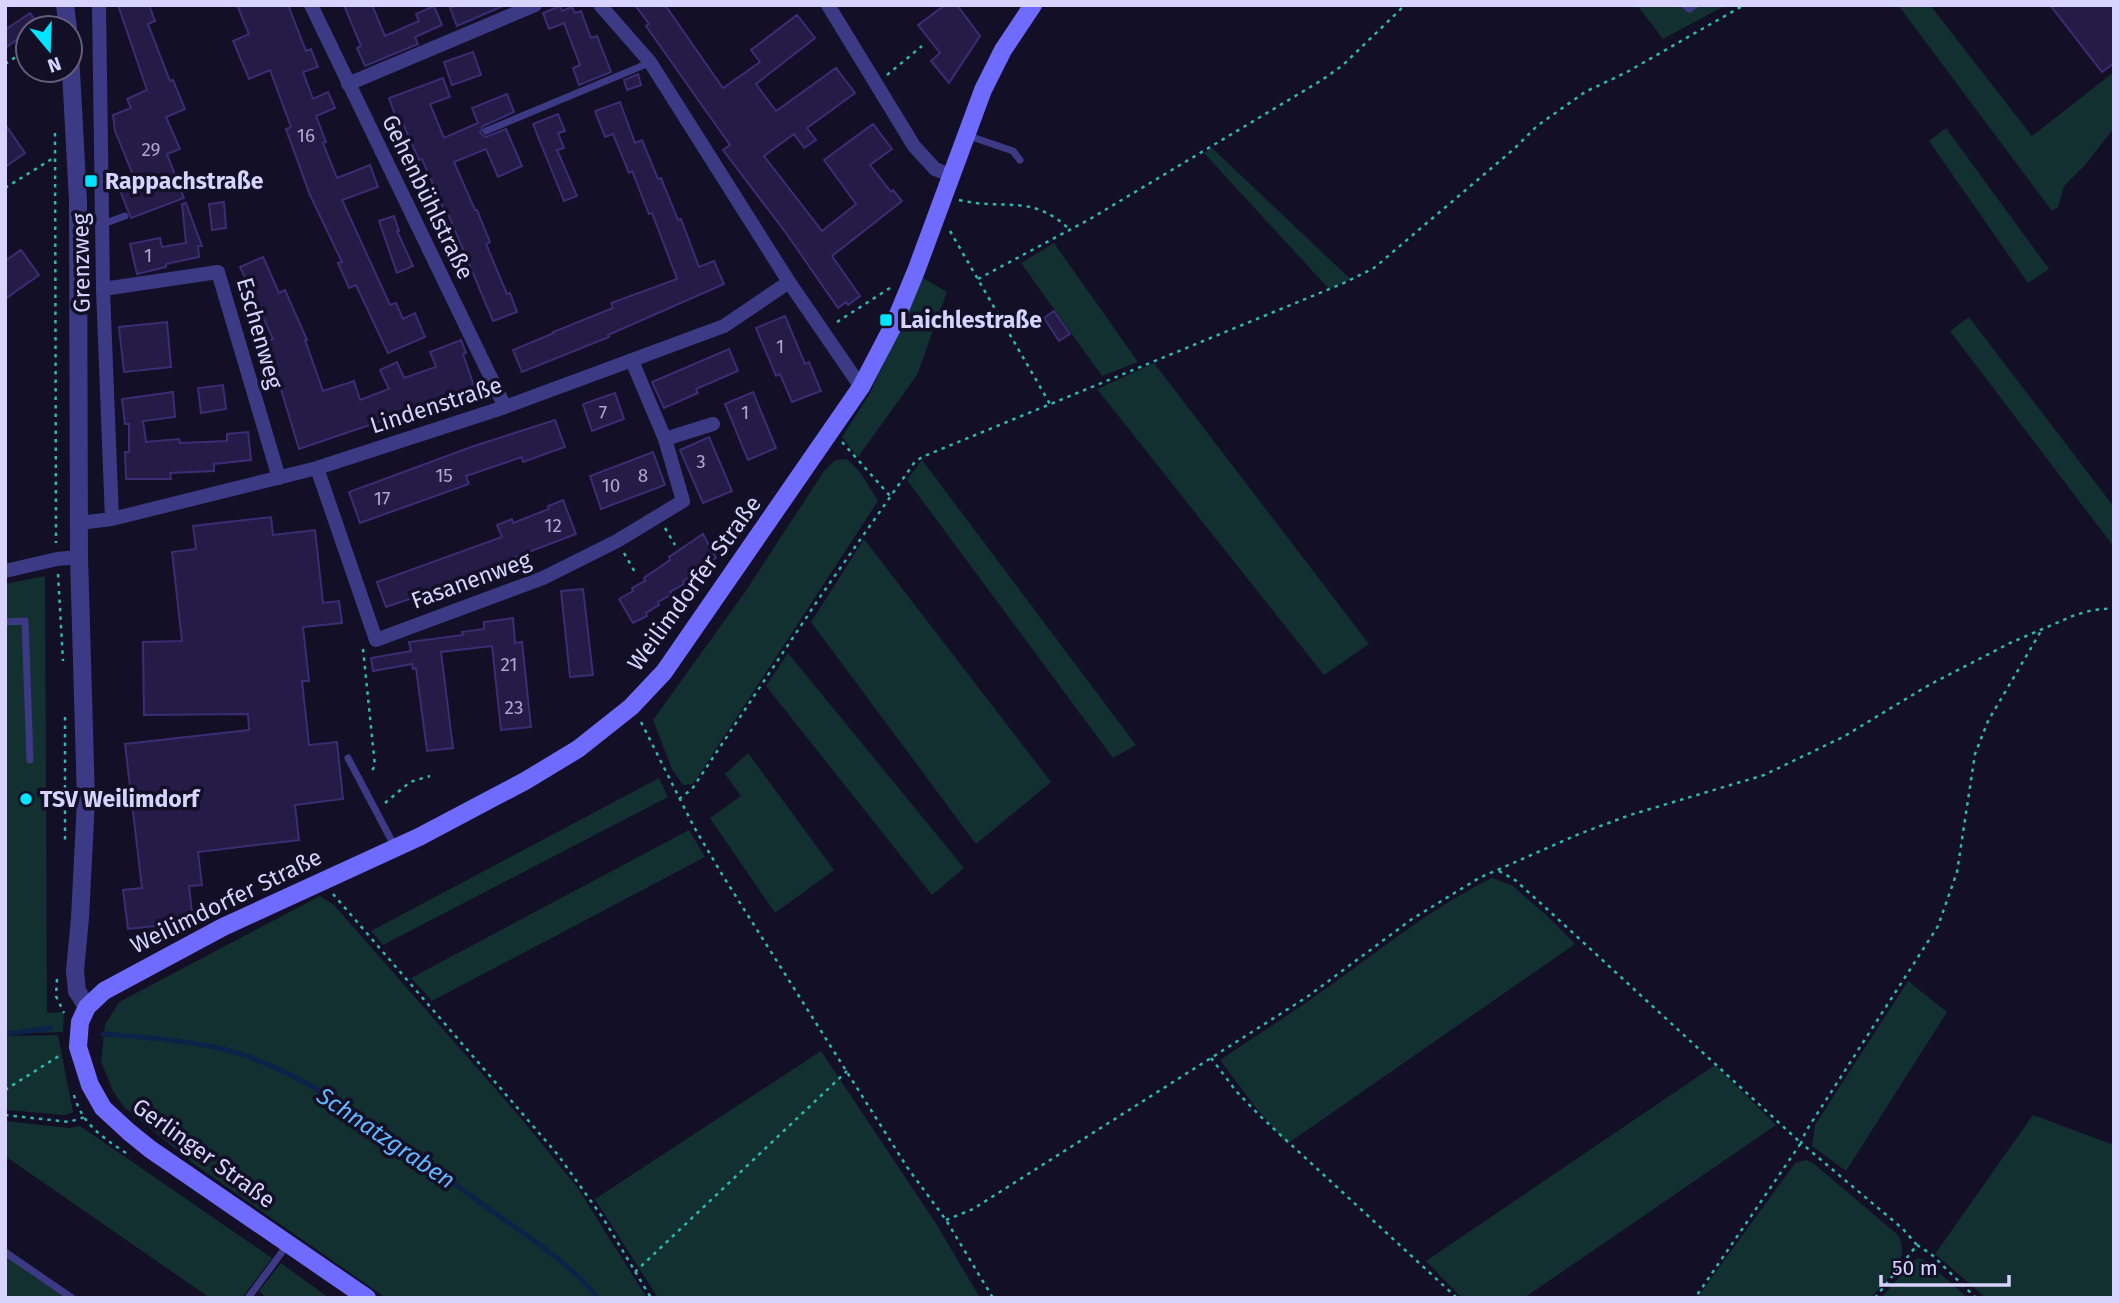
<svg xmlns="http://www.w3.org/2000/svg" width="2119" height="1303" viewBox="0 0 2119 1303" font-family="'Fira Sans',sans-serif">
<rect width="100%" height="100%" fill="#130f26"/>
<path fill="#12302f" d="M1637 5H1726L1663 39Z
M1898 5H1930L2032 136 2114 72V128L2085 165 2064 186 2058 207 2052 211Z
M1946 128 2049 269 2028 283 1929 141Z
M1212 148 1345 274 1351 279 1329 289 1204 153Z
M1054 243 1138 362 1102 376 1021 263Z
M923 278 947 292 917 375 858 457 842 437 870 393Z
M1969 317 2114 507V547L1950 331Z
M1154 363 1369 644 1324 675 1097 389Z
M847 459 860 472 878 501 693 784 683 785 672 769 653 720 745 592 824 471 835 460Z
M922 460 1136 745 1113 758 907 480Z
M864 539 1051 782 976 844 811 622Z
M45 576 47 1013 64 1012 63 1032 5 1034V584Z
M788 653 964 868 932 895 766 686Z
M748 753 834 870 775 913 710 818 741 796 725 774Z
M659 778 668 797 383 945 371 931Z
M689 830 705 857 432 1001 411 978Z
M1492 878 1513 886 1545 914 1575 944 1287 1144 1256 1108 1220 1060C1257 1035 1295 1011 1331 985 1384 947 1433 907 1492 878Z
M320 896 334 905 520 1117 577 1187 647 1298H386L194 1164 124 1107 113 1091 101 1061 105 1025 119 1002Z
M1908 981 1947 1012 1846 1171 1812 1146 1815 1125Z
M58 1035 73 1112 65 1115 5 1110V1036Z
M821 1051 937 1225 980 1298H658L595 1199Z
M1715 1065 1776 1125 1524 1298H1462L1426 1261Z
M2033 1115 2114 1145V1298H1986L1935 1254Z
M5 1121 69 1128 80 1126 272 1258 242 1298H210L5 1156Z
M1806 1160 1813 1163 1898 1235C1912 1260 1886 1280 1871 1298H1697L1795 1163Z
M5 1255 66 1298H5Z
M1919 1258 1927 1262 1968 1298H1881L1914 1260Z
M281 1263 329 1298H267L259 1291Z"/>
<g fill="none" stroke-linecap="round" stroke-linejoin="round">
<path stroke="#0c2248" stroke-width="5" d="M5 1034 51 1028
M103 1034C142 1037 181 1040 219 1048 310 1069 404 1148 478 1201 516 1229 569 1261 598 1298"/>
</g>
<path fill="#241b47" stroke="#3b2d73" stroke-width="2" d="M118 5H149L155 21 148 24 170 81 173 80 185 109 166 117 180 149 167 154 184 198 131 218 119 188 136 182 115 131 113 115 131 108 127 99 147 90Z
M237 5H288L306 51 311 49 318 67 303 72 313 99 328 92 335 108 316 116 326 142 323 143 337 178 370 165 378 187 342 200 390 305 396 303 403 319 415 313 425 337 388 353 356 285 349 288 338 263 342 262 310 195 286 129 291 127 270 70 249 79 233 41 249 34Z
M344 5H372L385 36 419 21 416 14 434 6 442 25 415 37 418 44 365 66 357 48 361 46Z
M457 5H505L457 26 450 8Z
M635 5H665L723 88 760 62 751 50 797 15 815 38 756 84 776 111 836 68 855 93 807 128 816 140 804 148 794 134 764 156 822 231 856 204 824 160 873 124 892 149 870 165 891 192 893 190 902 201 832 256 860 296 848 305 846 302 838 308 786 233 723 150 730 145 646 26 649 24Z
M945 5H957L980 36 949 83 931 61 940 53 918 25Z
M2050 5H2114V63L2102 72Z
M560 6 562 11 572 7 575 13 581 11 591 38 597 36 611 72 579 85 573 68 580 65 564 23 549 29 543 13Z
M30 13 39 25 28 28V32L5 48V30Z
M473 52 481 75 452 85 444 62Z
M638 74 641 85 627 90 624 80Z
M443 78 450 97 430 104 444 138 478 123 472 108 507 94 514 112 483 126 480 133 486 137 506 129 522 166 498 177 486 149 454 162 475 210H477L490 242 486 244 507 294 510 293 517 312 493 321 446 209 444 210 422 159 419 160 402 121 398 123 389 98Z
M620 102 635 143 642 140 658 179 661 178 678 220 681 219 699 267 714 261 724 284 608 335 609 337 522 372 513 350 554 333 553 332 613 308 611 303 677 279 652 213 649 214 632 171 629 173 613 134 605 137 595 111Z
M558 114 565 131 558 133 564 148 557 150 577 196 564 201 533 124Z
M5 124 25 153 5 167Z
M224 202 226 228 212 230 209 204Z
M186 203 202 246H198L199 257 166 264V267L137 274 130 244 160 238 162 247 186 243 182 204Z
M394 216 399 231H397L413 266 397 273 379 221Z
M21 250 39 275 5 299V261Z
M263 257 279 293 285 290 307 340H305L323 391 354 381 360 400 389 389 380 370 397 362 404 378 436 367 430 352 461 340 466 353 463 354 477 395 451 404 449 398 299 449 276 373 263 343 273 339 240 267Z
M1054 311 1070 334 1059 341 1044 318Z
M785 316 805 364 809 362 821 391 792 402 780 374 776 376 756 328Z
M167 322 171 367 124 372 119 327Z
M729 349 738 371 696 389 698 393 664 408 652 382Z
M223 385 226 409 201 413 198 388Z
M173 392 175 417 143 421 146 442 179 439 180 443 227 441V434L248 432 251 460 214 464V471L170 473 171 479H126L125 452H129V424H125L122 399Z
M753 392 776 448 748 460 725 404Z
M615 393 624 419 592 431 583 404Z
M555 420 565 447 523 462 522 457 466 476 469 484 360 523 349 492 474 446Z
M709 437 732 491 703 503 680 450Z
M653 452 665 485 601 509 590 476Z
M563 500 576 534 497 564 499 569 386 607 377 582 502 537 497 525 512 519 513 523 549 509 548 506Z
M271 517 273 535 315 530 323 603 339 601 342 623 303 627 309 681H302L309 745 337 742 343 799 295 805 299 840 198 852 202 885 189 886 193 922 128 929 123 890 142 888 125 744 249 730 248 714 144 715 143 642 182 641 172 552 196 549 193 526Z
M703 534 716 558 699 568 701 571 683 581 684 584 670 592 672 594 658 602 659 605 646 613 647 616 633 623 619 599 633 591 632 588 645 581 644 578 670 560 669 557Z
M583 589 593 675 570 677 561 591Z
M513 618 515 643 522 642 531 727 501 730 492 646 441 652 453 748 427 751 416 668 413 669 412 664 373 671 371 658 411 651 409 642 463 635 462 632 484 629V622Z"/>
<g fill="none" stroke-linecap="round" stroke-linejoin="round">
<path stroke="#2fb8b0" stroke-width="2.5" stroke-dasharray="3.5 5" stroke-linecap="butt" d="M5 64 28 49
M887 75 922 46
M55 133 56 543
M5 188 55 157
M959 200C1004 211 1031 193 1069 229
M950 231 1050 404
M978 279 1090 219 1322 80 1343 65 1405 5
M837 322 890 288
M842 442 891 497
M665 528 675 545
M624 553 636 574
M58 574 63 661
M363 649 375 766 370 773
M65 717V840
M641 722 694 827 723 876 907 1167 946 1220 993 1298
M679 799 692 789 822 594 914 463 922 457 1344 283 1374 268 1515 148 1537 126 1585 92 1627 72 1744 5
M385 803 410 782 430 776
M1499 871 1515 880 1547 909 1801 1143 1695 1298
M333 894 558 1155 603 1218 651 1298
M57 979 56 996 64 1013
M1211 1058 1236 1091 1260 1116 1457 1298
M5 1090 62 1054
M74 1095C82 1124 102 1137 126 1153
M5 1115 69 1122 85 1117
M946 1220 973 1209 1307 997 1412 919 1479 878 1579 834 1630 815 1764 775 1843 737 1929 685 2010 643 2075 615 2093 610 2114 608
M1917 1245 1931 1254 1976 1298
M635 1272 847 1071
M1875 1298 1917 1245 1903 1229 1801 1143 1806 1131 1938 926 1957 872 1975 754 1988 721 2041 631"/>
<path stroke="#3d3a85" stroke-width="7" d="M1685 5 1689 9 1695 5
M486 131 649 63
M966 135 1013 151 1020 160
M103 224 125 216
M5 622 25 621 30 760
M348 758 395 847
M5 1252 72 1298
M248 1298 288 1244"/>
<path stroke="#3d3a85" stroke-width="14" d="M99 5 103 289 112 519
M311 5 505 407
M600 5 650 62 789 282 861 387
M828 5 914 146 935 169 950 175
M348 84 535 5
M103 289 218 272 279 478
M665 439 713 424
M317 468 376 640 543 578 617 541 683 501 665 439 632 361
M79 523 112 519 317 468 505 407 724 326 789 282
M5 571 57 559 79 557"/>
<path stroke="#3d3a85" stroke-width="18" d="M65 5 68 28
M70 53 78 201 79 557 86 800 80 918 75 971 77 991 87 1007"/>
<path stroke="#6f6bff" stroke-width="18" d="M367 1298 150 1149 129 1132 103 1108 90 1085 78 1047 80 1022 87 1007 104 991 223 927 419 837 525 781 578 749 631 707 664 672 861 387 894 324 916 271 983 90 1003 50 1033 5"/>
</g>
<g fill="#00e5ff" stroke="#130f26" stroke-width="2.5">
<rect x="84" y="174" width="14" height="14" rx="3.5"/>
<rect x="879" y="313" width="14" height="14" rx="3.5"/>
<circle cx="26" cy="799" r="7"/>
</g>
<g text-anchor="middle" stroke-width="7" stroke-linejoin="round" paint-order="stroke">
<g font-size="19" fill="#aca6d1">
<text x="306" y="142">16</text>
<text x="151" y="156">29</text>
<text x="148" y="262">1</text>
<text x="780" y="353">1</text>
<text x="603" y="419">7</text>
<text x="745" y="419">1</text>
<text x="701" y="468">3</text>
<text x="444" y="482">15</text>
<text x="643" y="482">8</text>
<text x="611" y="492">10</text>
<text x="382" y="505">17</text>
<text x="553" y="532">12</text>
<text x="509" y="671">21</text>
<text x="514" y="714">23</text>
</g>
<g font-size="23" font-weight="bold" fill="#d9d4ff" stroke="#130f26" text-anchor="start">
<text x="105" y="189">Rappachstraße</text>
<text x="900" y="328">Laichlestraße</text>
<text x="40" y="807">TSV Weilimdorf</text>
</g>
<g font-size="23" fill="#d9d4ff" stroke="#130f26">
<text transform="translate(428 197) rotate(64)" y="8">Gehenbühlstraße</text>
<text transform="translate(81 263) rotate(-91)" y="8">Grenzweg</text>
<text transform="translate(260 333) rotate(74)" y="8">Eschenweg</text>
<text transform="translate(436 405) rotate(-18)" y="8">Lindenstraße</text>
<text transform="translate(471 580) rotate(-20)" y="8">Fasanenweg</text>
<text transform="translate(694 583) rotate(-54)" y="8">Weilimdorfer Straße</text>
<text transform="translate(226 901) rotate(-26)" y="8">Weilimdorfer Straße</text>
<text transform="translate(204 1153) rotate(36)" y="8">Gerlinger Straße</text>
</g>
<g font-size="24" font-style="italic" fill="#62b6ff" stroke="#130f26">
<text transform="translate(386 1138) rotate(34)" y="8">Schnatzgraben</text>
</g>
</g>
<rect width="2119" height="1303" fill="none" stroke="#d9d4ff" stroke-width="14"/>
<g transform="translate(49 49) rotate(161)"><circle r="33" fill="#130f26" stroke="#625e7d" stroke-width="2"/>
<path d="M0-5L12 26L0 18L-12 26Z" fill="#00e5ff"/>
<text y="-10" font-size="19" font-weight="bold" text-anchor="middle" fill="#d9d4ff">N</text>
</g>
<path d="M1881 1275v10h128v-10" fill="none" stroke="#d9d4ff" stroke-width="3.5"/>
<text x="1892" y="1275" font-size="21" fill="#d9d4ff" stroke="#130f26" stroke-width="5" paint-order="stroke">50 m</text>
</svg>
